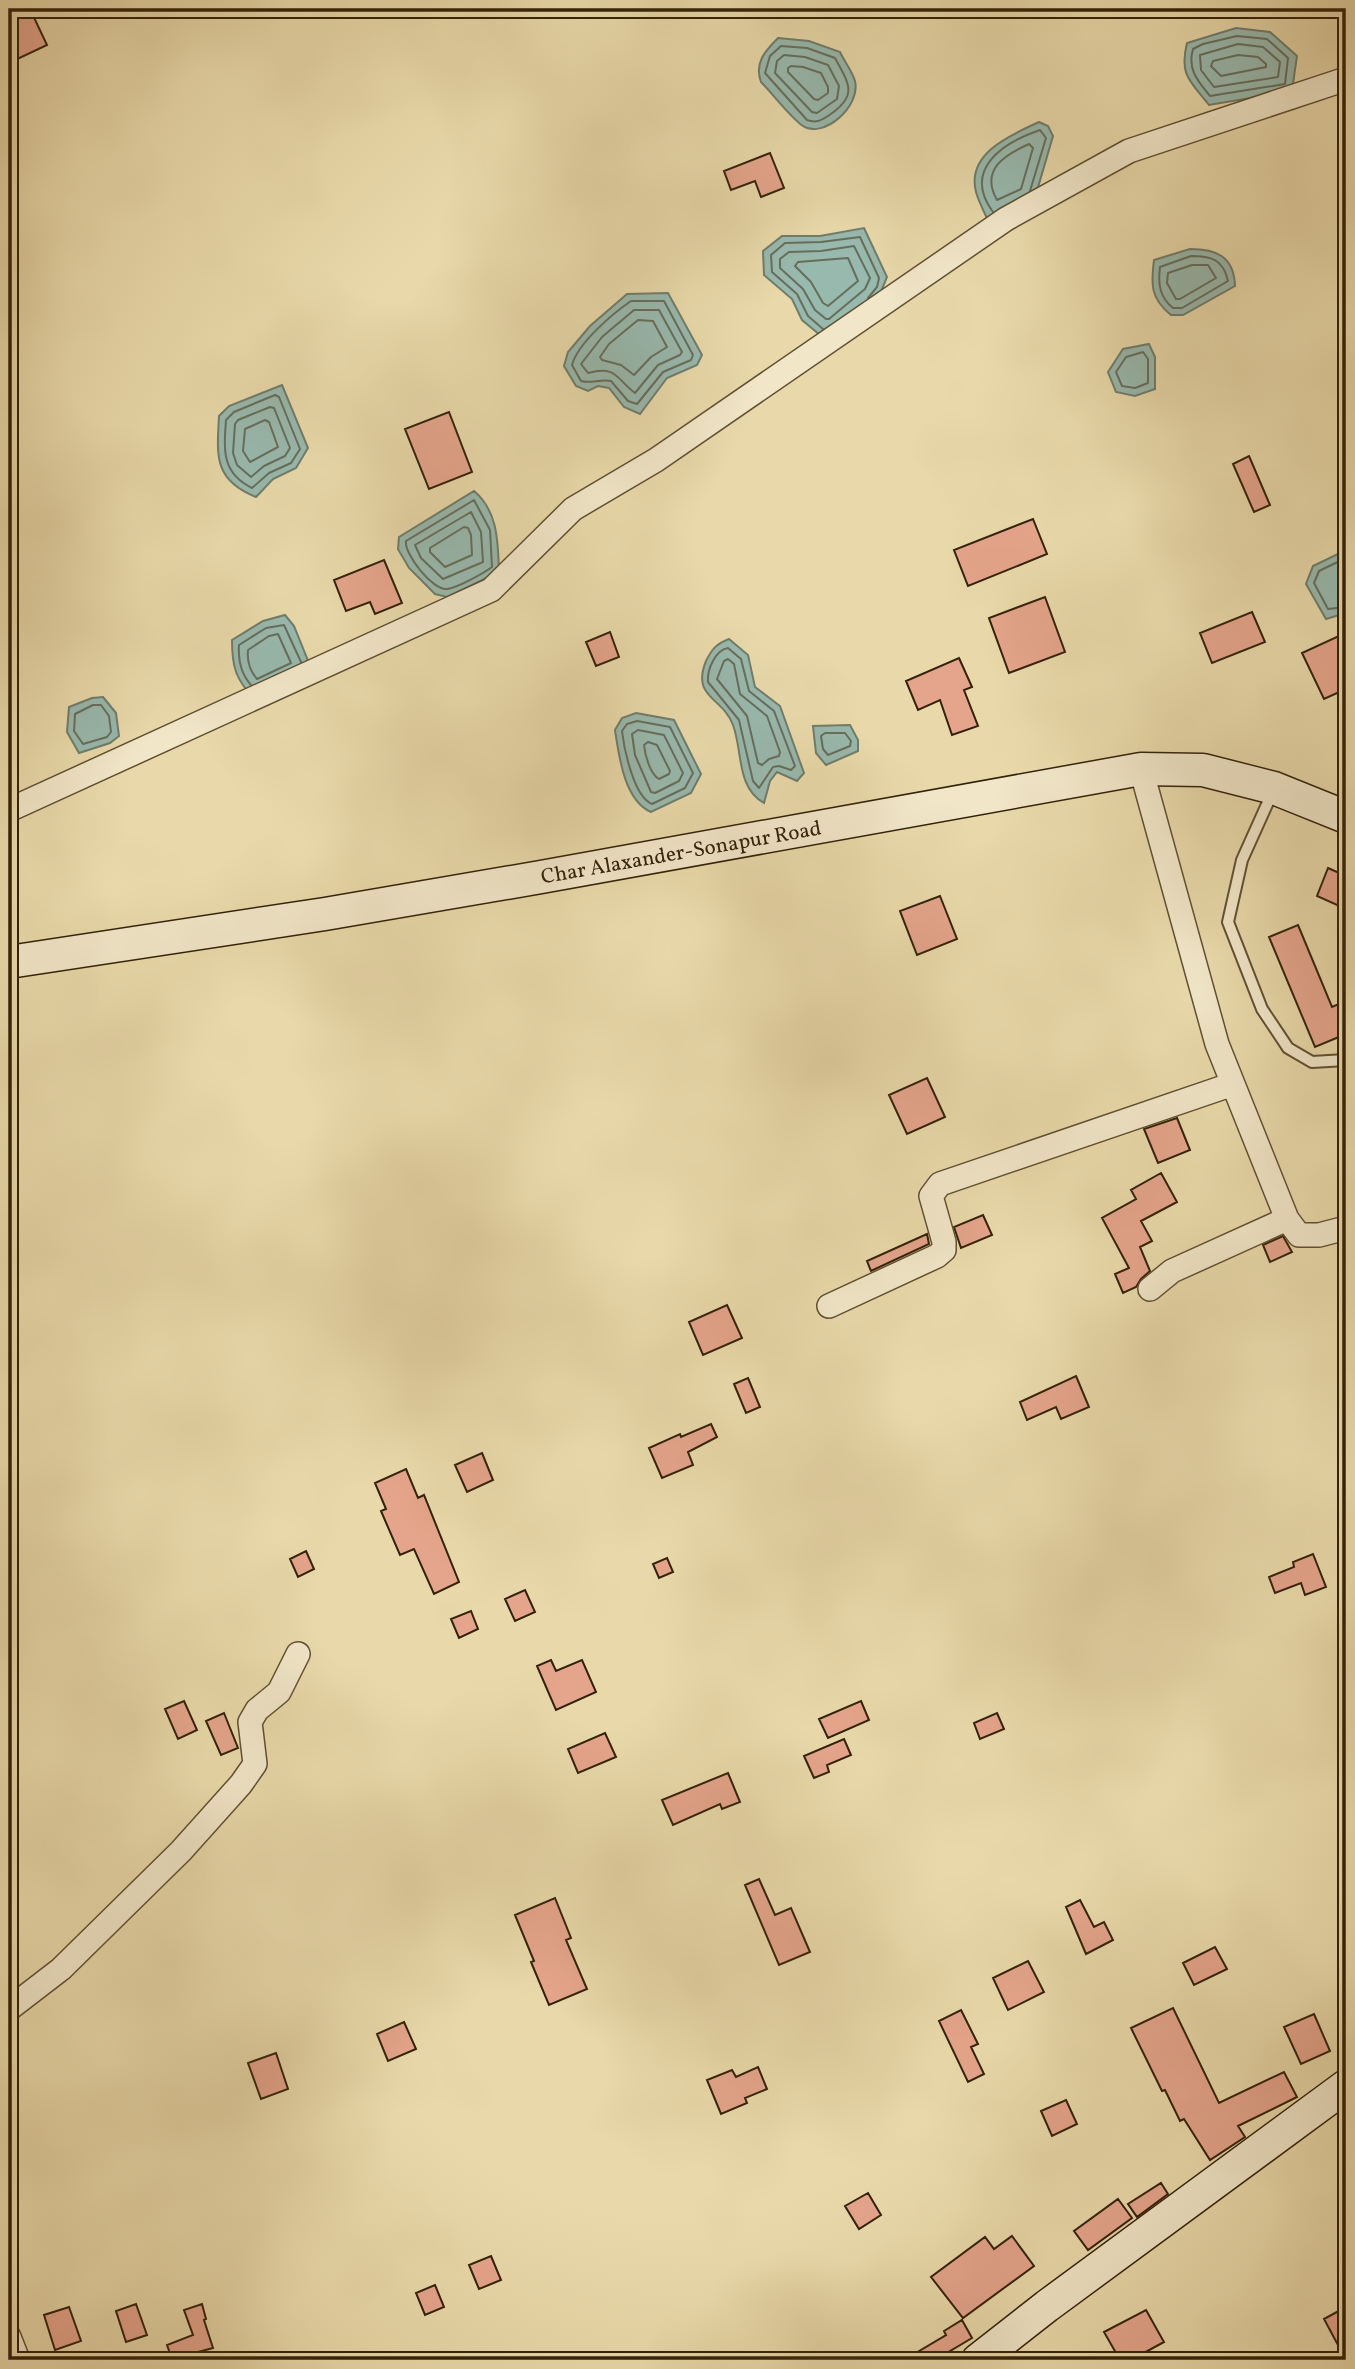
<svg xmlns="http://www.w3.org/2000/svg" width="1355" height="2369" viewBox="0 0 1355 2369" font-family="Vollkorn,serif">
<rect width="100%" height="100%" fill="#e9d9aa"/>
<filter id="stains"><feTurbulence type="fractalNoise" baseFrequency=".00286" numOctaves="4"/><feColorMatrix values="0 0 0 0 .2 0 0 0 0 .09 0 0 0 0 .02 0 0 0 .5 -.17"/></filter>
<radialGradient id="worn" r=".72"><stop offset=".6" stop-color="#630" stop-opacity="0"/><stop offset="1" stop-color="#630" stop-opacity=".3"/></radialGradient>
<path fill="#98b9ae" stroke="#707d6c" stroke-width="2" d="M1236 28 1270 32 1297 56 1292 91 1209 105C1190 81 1179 75 1187 43Z
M778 38 809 41 840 52C844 61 852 71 855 81 861 107 823 139 803 126 791 118 772 93 761 82 754 63 765 51 778 38Z
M1039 122 1048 126 1053 136 1034 201 989 223C985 213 979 203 976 192 966 153 1011 135 1039 122Z
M864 228 887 277 878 299 820 335 802 320 792 299 764 275 763 251 782 236H820Z
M1190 249C1216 249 1234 256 1235 286L1183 315H1171C1150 298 1151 284 1154 260Z
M668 293 702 355 697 365 667 378 640 414 624 407 609 388 598 386 588 391 576 386 564 366 568 352 590 326 627 294Z
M1149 344 1155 357V389L1135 396 1116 392 1108 372 1123 349Z
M282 385 308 448 296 468 273 479 256 497C213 480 217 455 219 416L229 406Z
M474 491C498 511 498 542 499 572L447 597 435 594 409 568 398 549 399 537Z
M1346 550V613L1326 619 1306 584 1313 566Z
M285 615 294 626 309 663 254 699C236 679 232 668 232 640L263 621Z
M729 639 748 655 755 687 780 706 804 773 797 781 777 772 770 781 764 803C736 787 743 752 733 725 723 697 691 698 706 661 712 649 716 644 729 639Z
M103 697 116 713 119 736 110 743 79 753 67 732 69 707 92 698Z
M636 713 674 720 701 774 691 793 651 812C624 800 619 756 615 730L622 718Z
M850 725 858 740V751L826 765 816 753 813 726Z"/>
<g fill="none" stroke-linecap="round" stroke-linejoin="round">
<path stroke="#666e5c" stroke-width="2" d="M1237 36 1267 39 1288 58 1285 84 1210 96C1198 81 1187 70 1193 49L1203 44Z
M1238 44 1263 47 1280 62 1278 77 1214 87 1201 70 1200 55Z
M781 46 807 48 835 58C850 85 858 96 828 116 820 121 816 123 807 120L765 73 770 56Z
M784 55 805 57 828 65 839 86 837 99 817 113 812 112 775 73 777 61Z
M1238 55 1258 57 1266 64V67L1221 76 1211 66 1213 61Z
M791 66 803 67 821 73 828 87V93L818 100 814 99 788 72V68Z
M1029 144 1033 148 1021 189 997 200C980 170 1004 155 1029 144Z
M993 212C962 170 1002 143 1040 130L1046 138 1030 191
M854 246 870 278 865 289 829 319H826L815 310 803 289 780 268V259L789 252 821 251Z
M1191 256C1211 256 1223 259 1228 281L1182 308H1173C1159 297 1158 283 1160 267Z
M848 258 858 281 828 306 823 303 811 282 795 266 798 262Z
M1192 265H1208L1216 278 1180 299H1176L1167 283 1168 273Z
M631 301H664L693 355 691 360 663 372 637 404 628 401 611 381C600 379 590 384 581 381L572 365C578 343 612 314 631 301Z
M634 310H659L682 352 680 355 658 365 635 393C616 379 617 365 588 373L581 364 602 337Z
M638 320 653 321 667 347 651 357 634 375 621 365 602 360 600 357 609 344Z
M823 329 808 316 797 294 772 272 771 255 785 243 821 242 860 237 879 278 877 287 868 298
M1143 352 1148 359V383L1135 388 1122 386 1116 372 1126 357Z
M275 395 279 397 300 449 291 463 269 473 252 488C221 473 224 449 226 420L234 412Z
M270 407 274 408 290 448 285 456 264 466 251 477 237 465 233 453 235 424 238 420Z
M265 420 269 422 278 447 250 462 243 451 245 429Z
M474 500 490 530 492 567C484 573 457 588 447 589 433 591 404 554 406 541Z
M471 512 481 532 483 562 443 579 421 558 415 545Z
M464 527 468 528 471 535 472 555 445 567 430 552V548Z
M1346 558 1319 571 1314 583 1328 609 1346 607
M278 634 291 663 257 679C250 671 247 660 248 650L269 636Z
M728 648 741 659 749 691 774 711 795 766 791 770 779 766 773 767 759 788 753 781 739 720 708 682C707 670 715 650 728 648Z
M728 659 734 664 740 694 767 716 780 752 779 756 769 759 762 765 758 763 747 716 717 679 724 661Z
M251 685C241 674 238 660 239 645L266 628 284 625 301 662
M93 705H101L109 716 111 732 107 737 83 744 74 731 75 714Z
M637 721 670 727 693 773 685 788 652 804C634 797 624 749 622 731L627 724Z
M638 730 664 735 683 773 679 781 655 793 651 792 635 755 632 734Z
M825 733H845L851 741 850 746 828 755 823 749 821 736Z
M648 742 657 745 670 771 669 774 659 779C650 774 645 755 644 745Z"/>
</g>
<path fill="#e5a58c" stroke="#332209" stroke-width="2" d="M9 9H30L47 45 9 63Z
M770 153 784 188 761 197 755 181 731 190 724 171Z
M449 412 472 472 429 489 405 429Z
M1249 456 1270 505 1254 512 1233 464Z
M1033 519 1047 554 968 586 954 550Z
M384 560 402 603 375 614 370 602 346 611 334 580Z
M1045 597 1065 652 1009 673 989 618Z
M1252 612 1265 642 1212 663 1200 633Z
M610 632 619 657 596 666 586 642Z
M1341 635 1346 646V689L1324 699 1302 653Z
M959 658 972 687 964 690 978 726 952 735 940 700 918 710 906 681Z
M1328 868 1346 876V909L1317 896Z
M940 896 957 939 917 955 900 911Z
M1298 925 1332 1007 1346 1001V1034L1315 1047 1269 937Z
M927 1078 945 1117 907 1134 889 1095Z
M1177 1118 1190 1150 1158 1163 1144 1129Z
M1161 1173 1177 1202 1141 1221 1152 1241 1140 1247 1150 1271 1141 1279 1136 1287 1123 1293 1115 1274 1129 1268 1102 1218 1136 1199 1131 1190Z
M983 1215 992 1235 961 1248 954 1227Z
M927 1234 929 1244 871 1271 867 1261Z
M1283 1236 1292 1252 1270 1262 1263 1245Z
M727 1305 742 1338 703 1355 689 1322Z
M1076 1376 1089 1407 1061 1419 1056 1407 1027 1420 1020 1402Z
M748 1378 760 1407 746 1413 734 1384Z
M711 1424 717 1437 688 1452 693 1465 662 1478 649 1448 680 1434 681 1437Z
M482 1453 493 1480 467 1492 455 1465Z
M406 1469 418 1498 424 1495 459 1582 434 1594 414 1549 400 1555 381 1511 386 1509 375 1483Z
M306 1551 314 1569 298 1577 290 1559Z
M1313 1554 1326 1587 1305 1595 1301 1583 1275 1593 1269 1577 1294 1567 1293 1562Z
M667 1558 673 1572 659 1578 653 1564Z
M525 1590 535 1612 515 1621 505 1599Z
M471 1611 478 1629 459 1638 451 1619Z
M551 1660 556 1671 582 1660 596 1692 556 1710 537 1666Z
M184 1701 197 1730 178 1739 165 1709Z
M861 1701 869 1720 828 1738 819 1719Z
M224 1713 238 1748 221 1755 206 1721Z
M997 1713 1004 1729 980 1739 974 1723Z
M605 1733 616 1757 578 1773 568 1749Z
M844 1739 851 1755 827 1765 829 1772 814 1778 804 1756Z
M728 1773 740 1802 722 1809 720 1804 673 1825 662 1800Z
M759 1879 775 1915 791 1908 810 1952 779 1965 745 1885Z
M555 1898 571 1938 566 1940 587 1989 549 2005 531 1962 534 1961 515 1915Z
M1080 1900 1094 1927 1104 1922 1113 1940 1086 1954 1066 1907Z
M1215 1947 1227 1969 1194 1985 1183 1963Z
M1028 1961 1044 1992 1008 2010 993 1978Z
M1173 2008 1219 2103 1284 2072 1297 2097 1238 2126 1245 2137 1210 2160 1184 2119 1180 2121 1165 2090 1162 2091 1131 2028Z
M961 2010 978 2044 971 2047 984 2074 968 2082 939 2021Z
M1314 2014 1330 2051 1301 2064 1284 2027Z
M404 2022 416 2049 388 2061 377 2034Z
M276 2053 288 2089 261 2099 248 2063Z
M758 2067 767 2089 745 2098 747 2103 721 2114 707 2080 732 2070 736 2077Z
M1066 2100 1077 2124 1052 2136 1041 2111Z
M1161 2183 1168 2194 1137 2217 1128 2204Z
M868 2193 881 2215 859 2229 845 2206Z
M1118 2199 1132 2218 1088 2250 1074 2231Z
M1012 2236 1034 2266 963 2318 931 2277 985 2237 994 2249Z
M491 2256 501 2280 479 2289 469 2265Z
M435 2285 444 2307 425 2315 416 2293Z
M136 2304 147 2335 126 2342 116 2311Z
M202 2304 206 2319 204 2320 213 2348 172 2359 167 2345 193 2335 184 2310Z
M69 2307 81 2341 55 2350 44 2315Z
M1346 2307V2360L1324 2319Z
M1146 2310 1164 2342 1131 2360H1120L1104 2332Z
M962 2320 972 2338 947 2353 948 2355 939 2360H904L946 2335 944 2331Z"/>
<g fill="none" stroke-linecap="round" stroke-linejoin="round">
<g stroke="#605031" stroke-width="14">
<path id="service" d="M1273 791 1242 860 1228 922 1262 1009 1288 1048 1312 1062 1346 1060"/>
</g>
<g stroke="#605031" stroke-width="26">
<path id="minor" d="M1141 769 1217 1044 1287 1219 1299 1235H1319L1346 1228
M9 810 491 590 573 509 656 460 1006 219 1129 151 1346 79
M1150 1289 1172 1271 1287 1219
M829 1306 937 1256 944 1250V1242L931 1196 940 1184 1233 1084
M9 2009 61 1969 181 1851 241 1784 255 1764 250 1722 257 1710 279 1692 298 1654
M9 2337 18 2360"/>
</g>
<g stroke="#332209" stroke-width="35">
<path id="secondary" d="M9 962 325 914 541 877 1141 769 1203 770 1274 788 1346 817
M978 2360 1047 2306 1346 2086"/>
</g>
<use href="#service" stroke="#f1e6c8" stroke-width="10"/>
<use href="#minor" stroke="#f1e6c8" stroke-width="23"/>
<use href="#secondary" stroke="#f1e6c8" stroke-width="32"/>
</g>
<g text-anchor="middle" stroke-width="5" stroke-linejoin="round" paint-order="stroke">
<g font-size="21" fill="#332209" stroke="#f1e6c8">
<text transform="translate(681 852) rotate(-10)" y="7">Char Alaxander-Sonapur Road</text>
</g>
</g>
<rect width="1355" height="2369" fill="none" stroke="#e9d9aa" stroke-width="35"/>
<rect x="10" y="10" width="1334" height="2348" fill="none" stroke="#332209" stroke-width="3.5"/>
<rect x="18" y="18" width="1320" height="2334" fill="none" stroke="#332209" stroke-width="2"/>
<rect width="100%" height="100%" filter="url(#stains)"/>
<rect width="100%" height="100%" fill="url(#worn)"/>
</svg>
